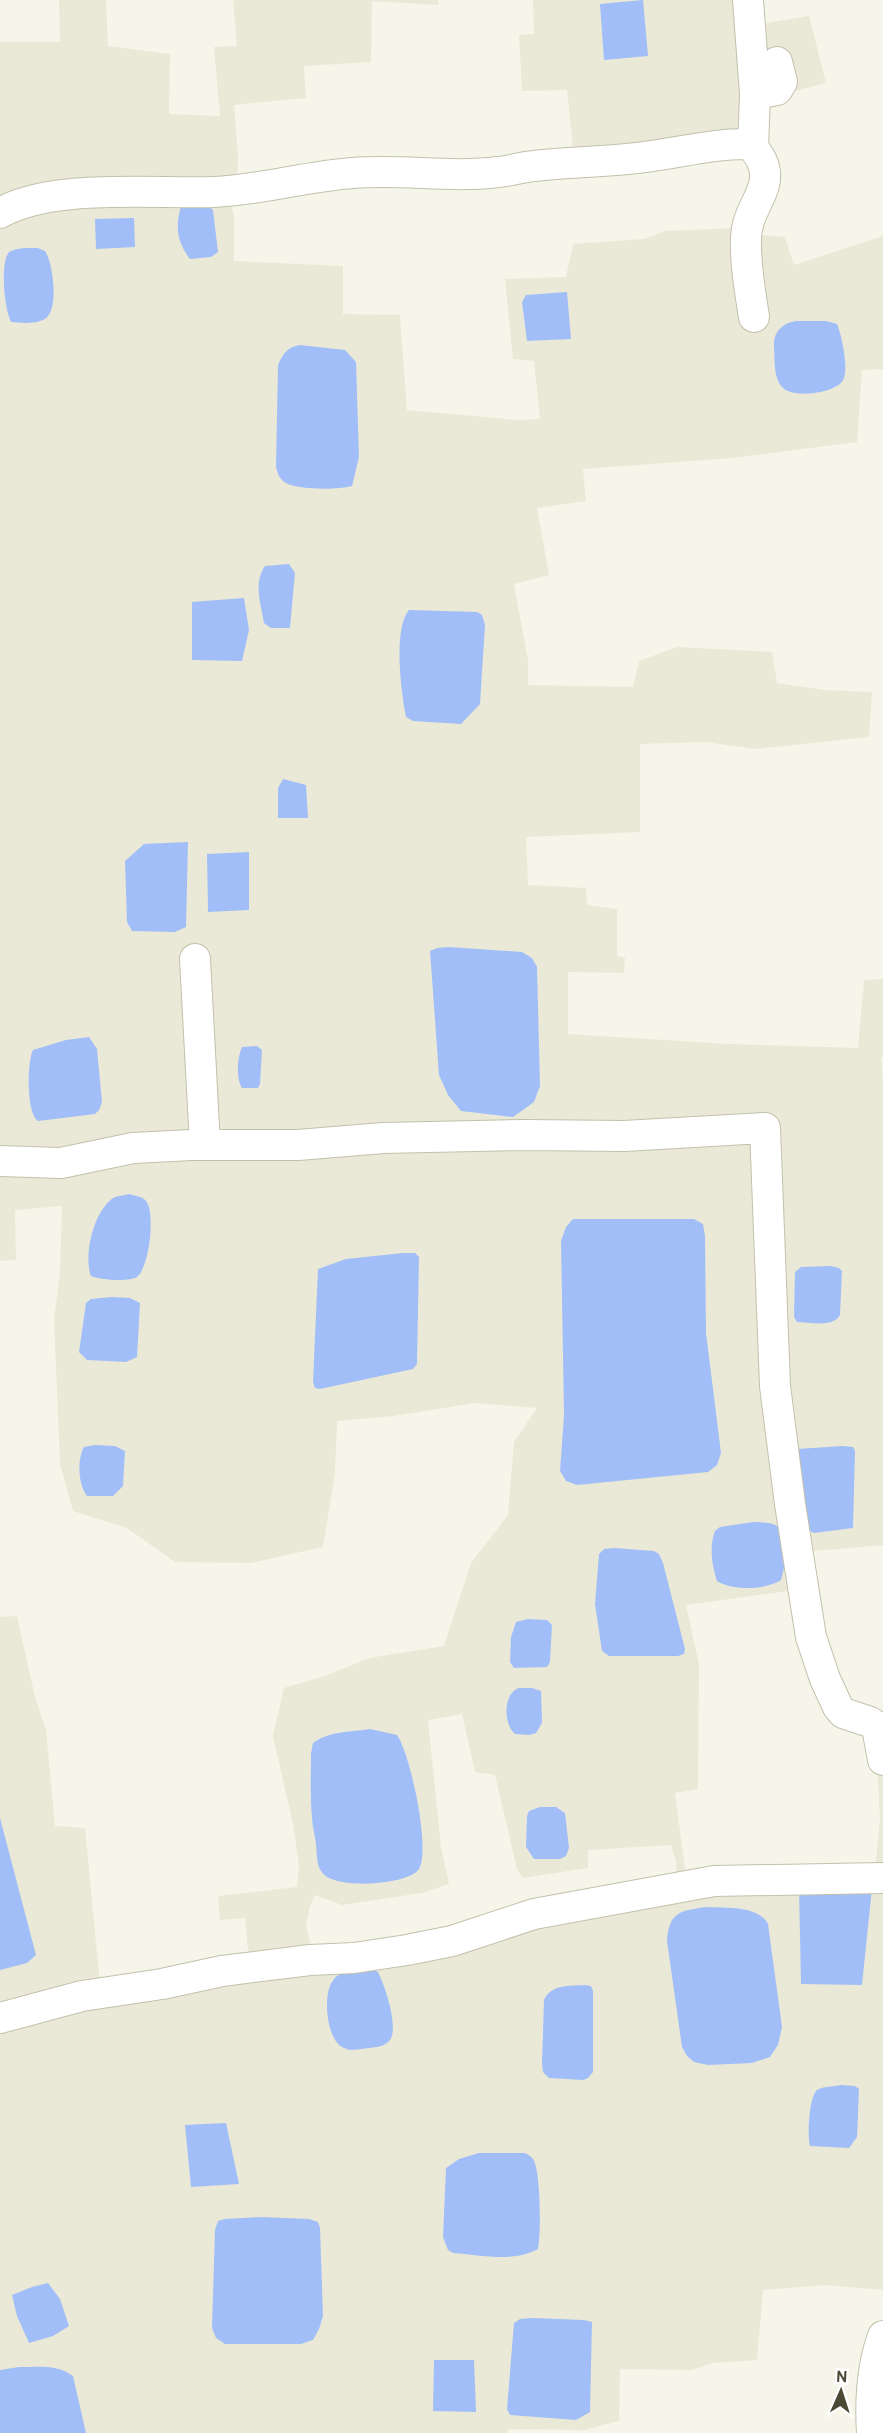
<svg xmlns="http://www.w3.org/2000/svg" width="883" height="2433" viewBox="0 0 883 2433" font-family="Overpass,sans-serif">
<rect width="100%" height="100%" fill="#f6f5e9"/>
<path fill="#eae9d7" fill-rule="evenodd" d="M59 0H106L108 46 170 54 169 114 220 116 214 47 237 46 233 0H438V5L372 1 371 62 304 66 306 98 234 105 238 156 237 184 228 196 234 216V261L343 266V314L400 315 407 410 517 420 540 419 534 361 513 359 505 279 566 277 573 244 645 239 665 231 736 228 753 234 785 237 794 265 883 236V369L862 370 857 442 732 458 583 469 586 501 537 508 549 575 514 584 528 660V685L633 687 639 661 677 647 772 652 777 683 824 690 872 692 869 737 756 749 705 742 640 744V832L526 837 528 885 586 888 587 905 617 909V956L625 958 624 973 568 972V1034L729 1044 858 1048 864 980 883 979V1057L881 1058 883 1081V1545L803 1552 817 1641 842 1704 848 1709 883 1714V2290L826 2285 763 2290 757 2360 712 2363 692 2370 620 2369 619 2421 584 2430 508 2429 507 2433H0V1617L17 1616 35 1697 46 1730 55 1826 85 1828 100 1984 249 1957 245 1918 220 1920 218 1896 297 1887 299 1865 293 1824 273 1736 284 1688 328 1675 369 1658 444 1646 471 1563 508 1515 514 1442 537 1408 475 1403 393 1416 337 1421 335 1474 323 1547 251 1563 175 1562 127 1528 73 1511 60 1464 54 1319 60 1272 62 1206 15 1210 16 1260 0 1261V42H60ZM795 1590 807 1650 832 1713 839 1720 865 1727 873 1731 876 1737 880 1820 875 1871 736 1872 686 1876 675 1793 698 1789 699 1664 686 1605ZM462 1714 475 1772 495 1775 517 1869 523 1878 588 1868V1850L671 1845 676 1862 677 1881 533 1907 478 1927 437 1938 312 1953 306 1926 310 1906 315 1895 342 1905 422 1893 449 1884 441 1847 428 1720Z
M533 0H756L761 24 809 16 826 83 761 100 762 144 574 157 567 90 522 91 519 35 534 34Z"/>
<path fill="#a1bef8" d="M643 0 648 56 604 60 600 4Z
M181 206H208L213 210 218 252 211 257 190 259C177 242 175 227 181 206Z
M134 218 135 247 96 249 95 219Z
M38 248 45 251C53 262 58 305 48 316 41 325 22 323 11 322 4 307 0 263 9 252 17 247 29 248 38 248Z
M567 292 571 339 527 341 522 302 526 295Z
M796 321H826L837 324C842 336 848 366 844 378 839 394 791 399 782 387 773 377 775 358 774 346 773 332 783 323 796 321Z
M300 345 345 350 356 362 359 457 352 486C339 490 298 490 286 483 279 479 278 474 276 467L278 365C283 354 287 347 300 345Z
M289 564 295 573 290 628H271L264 623C261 604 253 583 265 566Z
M244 598 249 630 242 661 192 660V602Z
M409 610 477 612 482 615 485 625 480 704 461 724 413 721 406 717C401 692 393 629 409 610Z
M283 779 306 785 308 818H278V788Z
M188 842 186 927 175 932 132 931 127 922 125 861 144 844Z
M249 852V910L208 912 207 854Z
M449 947 522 952 532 958 537 967 540 1086 534 1102 513 1117 461 1111 448 1095 439 1075 430 951 437 948Z
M89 1037 97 1049 102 1102 99 1110 95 1114 38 1121C26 1113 27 1062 33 1050L66 1040Z
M257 1046 262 1050 260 1084 258 1088H242C236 1078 237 1058 242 1047Z
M129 1194C135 1196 142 1196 146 1201 156 1213 149 1268 137 1277 130 1282 99 1280 91 1276 83 1256 94 1208 115 1197 119 1196 125 1195 129 1194Z
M573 1219H694L703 1224 705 1236 706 1333 721 1453 717 1465 708 1472 577 1485 566 1481 560 1471 564 1415 561 1241 566 1227Z
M403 1253H415L419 1257 417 1364 413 1369 320 1389 315 1388 313 1382 318 1269 346 1259Z
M831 1266 839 1268 842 1271 840 1315C833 1328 810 1322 797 1322L794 1317 795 1272 801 1267Z
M112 1297 130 1298 140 1303 137 1357 126 1362 87 1360 79 1352 86 1303 91 1299Z
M95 1445 115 1446 125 1451 123 1486 113 1496H87C78 1485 77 1459 84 1447Z
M843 1446 853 1447 855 1451 853 1528 814 1533 808 1530 797 1449Z
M754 1522C764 1523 774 1521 780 1529L785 1564 781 1580C766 1590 732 1591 717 1581 712 1566 709 1546 715 1531L720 1527Z
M614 1548 654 1551 659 1554 663 1563 685 1649 684 1654 678 1656H609L602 1651 595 1604 599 1554 604 1549Z
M528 1619 547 1620 552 1625 550 1662 547 1667 514 1668 510 1662 511 1637 516 1622Z
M519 1688H532L541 1691 542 1723 536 1733 529 1735 515 1734C503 1724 503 1693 519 1688Z
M370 1729 397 1735C410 1753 431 1849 419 1869 409 1885 332 1891 321 1871 316 1864 317 1852 316 1844 315 1835 312 1826 312 1817 310 1796 311 1774 311 1753L313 1743C329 1731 351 1732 370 1729Z
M540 1807H556L565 1813 569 1848 566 1856 560 1859H534L526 1847 527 1816 529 1811Z
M0 1818 36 1955 27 1963 0 1970Z
M799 1888H872L862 1985 801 1984Z
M705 1907C724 1908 758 1905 768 1924L782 2027 778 2045 770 2057 752 2063 708 2065 694 2062 687 2056 682 2047 667 1941C669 1912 680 1911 705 1907Z
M374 1970 378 1972C385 1986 399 2027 390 2040 385 2047 376 2047 369 2048 360 2049 350 2052 342 2047 326 2038 322 1992 334 1979 342 1969 362 1971 374 1970Z
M585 1985 591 1986 593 1991V2072L588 2078 583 2080 549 2078 543 2072 542 2064 544 2000C551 1984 570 1986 585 1985Z
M840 2085 855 2086 859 2089 857 2137 849 2148 810 2146C807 2137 809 2097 817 2090 823 2086 834 2087 840 2085Z
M226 2123 239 2184 191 2187 185 2125Z
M479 2153H525C528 2155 531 2156 533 2159 541 2171 541 2234 538 2249 512 2263 481 2255 453 2253L448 2250 443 2237 446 2168 459 2159Z
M261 2217 309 2219 318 2222 320 2228 323 2316 319 2329 313 2340 301 2344H225L216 2338 212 2328 215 2230 218 2221 225 2219Z
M48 2283 60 2299 69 2326 53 2336 29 2343 17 2316 12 2295 32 2287Z
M533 2318 584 2320 592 2322 590 2412 576 2420 510 2415 507 2409 514 2323 520 2319Z
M434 2360H474L476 2412 433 2411Z
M19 2367C37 2367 58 2364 73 2376L86 2433H0V2370Z"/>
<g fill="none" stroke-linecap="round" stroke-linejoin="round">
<g stroke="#c3c1ab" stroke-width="32">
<path id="minor" d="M748 0 755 94 753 148
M755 94 777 90 782 82 777 62
M0 213C53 183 154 194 214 192 261 190 307 176 353 173 402 169 450 178 498 172 510 171 522 167 534 166 568 162 603 162 637 158 675 154 712 143 750 144 786 183 747 200 746 238 745 264 750 291 754 317
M195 959 205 1145
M0 1161 61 1163 133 1148 191 1145H298L383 1138 525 1135 624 1136 765 1128 775 1386 790 1504 811 1637 825 1679 838 1707 843 1713 870 1722 877 1727 883 1760
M0 2018 82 1996 162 1984 222 1971 310 1960 354 1958 407 1950 452 1941 534 1914 714 1881 883 1878
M872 2433C870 2401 872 2366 883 2336"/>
</g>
<use href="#minor" stroke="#fff" stroke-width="30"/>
</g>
<g transform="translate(841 2391) rotate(3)" stroke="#ffffff" stroke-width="4.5" paint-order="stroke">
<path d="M0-4.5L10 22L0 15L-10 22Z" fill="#4b4836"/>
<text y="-9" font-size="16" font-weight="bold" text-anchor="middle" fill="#4b4836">N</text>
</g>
</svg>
